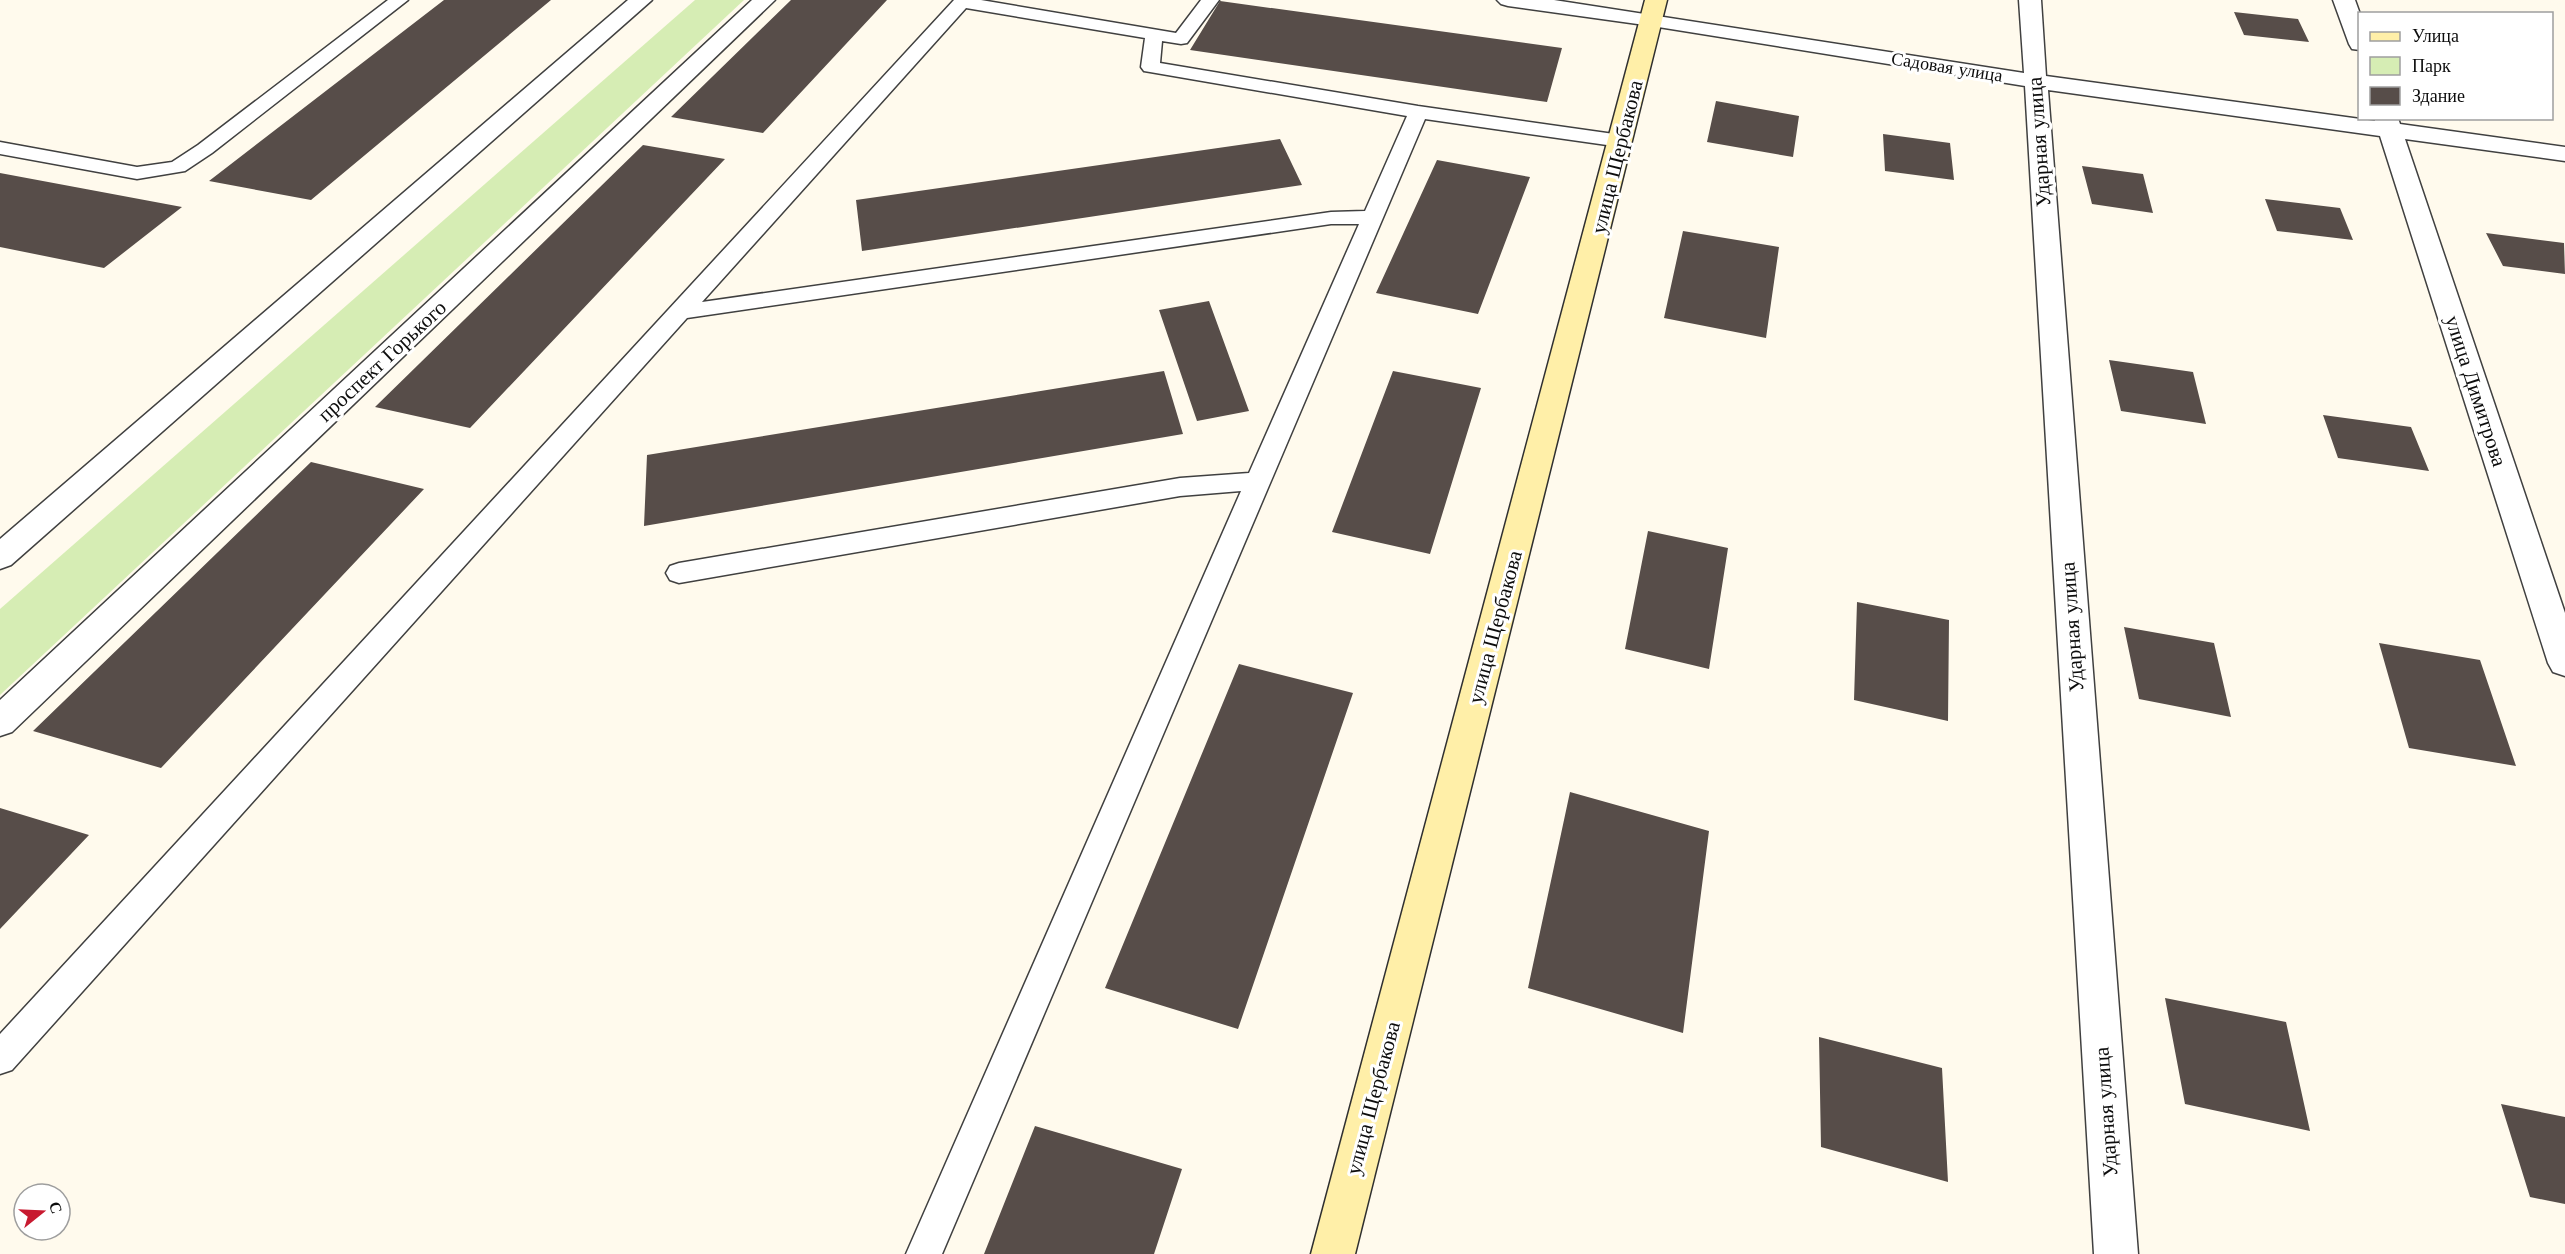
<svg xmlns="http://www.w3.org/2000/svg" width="2565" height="1254" viewBox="0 0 2565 1254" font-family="'Libre Baskerville',serif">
<rect width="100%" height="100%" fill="#fffaed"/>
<path fill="#d6edb4" d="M695 0H744L0 695V609Z"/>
<path fill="#574d49" d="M444 0H551L311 200 209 181Z
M791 0H887L763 133 671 117Z
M1220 1 1562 48 1547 102 1190 50Z
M2234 12 2298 19 2309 42 2244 35Z
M1716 101 1799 116 1793 157 1707 142Z
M1883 134 1950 143 1954 180 1885 171Z
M1280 139 1302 185 862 251 856 200Z
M643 145 725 159 470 428 375 407Z
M1437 160 1530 177 1478 314 1376 293Z
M2082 166 2143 174 2153 213 2092 204Z
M0 173 182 207 104 268 0 247Z
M2265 199 2340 208 2353 240 2277 231Z
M1683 231 1779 247 1766 338 1664 318Z
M2486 233 2564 243 2565 274 2503 266Z
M1209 301 1249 411 1197 421 1159 310Z
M2109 360 2193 372 2206 424 2121 411Z
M1164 371 1183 434 644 526 647 455Z
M1393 371 1481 388 1430 554 1332 532Z
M2323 415 2411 427 2429 471 2338 458Z
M311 462 424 489 161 768 33 731Z
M1648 531 1728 548 1709 669 1625 649Z
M1857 602 1949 620 1948 721 1854 700Z
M2124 627 2214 643 2231 717 2139 699Z
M2379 643 2480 660 2516 766 2409 748Z
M1239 664 1353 693 1238 1029 1105 988Z
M1570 792 1709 831 1683 1033 1528 988Z
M0 808 89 835 0 929Z
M2165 998 2286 1022 2310 1131 2185 1104Z
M1819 1037 1942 1068 1948 1182 1821 1147Z
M2501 1104 2565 1117V1204L2530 1197Z
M1035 1126 1182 1169 1154 1254H984Z"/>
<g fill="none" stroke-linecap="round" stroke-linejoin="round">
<g stroke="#404040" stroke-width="3">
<path id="service" d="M388 0H408L212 153 185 171 137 179 0 154V142L137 167 172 162 198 145Z
M954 0H981L1176 33 1201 0H1219L1187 43 1181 44 1162 41 1160 63 1418 106 1621 135 1628 137 1631 141 1628 145 1621 147 1425 119 942 1254H906L1241 491 1180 496 679 583 670 580 666 573 670 566 679 563 1180 478 1249 473 1359 224H1331L687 318 12 1070 0 1074V1034ZM966 8 1145 38 1141 67 1144 71 1150 72 1407 116 1365 211 1331 212 702 302Z"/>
</g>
<g stroke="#404040" stroke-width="3">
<path id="minor" d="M1497 0H1554L2024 73 2019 0H2041L2046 76 2375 121 2374 118H2398L2400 124 2565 147V161L2405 139 2565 613V676L2553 672 2548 663 2380 136 2048 90 2138 1254H2094L2025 86 1652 26 1508 6 1501 4Z
M2333 0H2355L2360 14V50L2352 49 2349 44Z"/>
</g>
<g stroke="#404040" stroke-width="3">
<path id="tertiary" d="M628 0H652L11 565 0 569V539Z
M752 0H775L12 732 0 736V700Z"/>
</g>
<g stroke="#2f2f2f" stroke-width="3">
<path id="secondary" d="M1645 0H1667L1355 1254H1311Z"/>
</g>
<use href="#service" fill="#fff" fill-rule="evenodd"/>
<use href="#minor" fill="#fff" fill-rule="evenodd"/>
<use href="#tertiary" fill="#fff" fill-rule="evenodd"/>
<use href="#secondary" fill="#ffefa8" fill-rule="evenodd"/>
</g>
<g text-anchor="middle" stroke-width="6" stroke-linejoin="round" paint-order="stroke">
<g font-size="18" fill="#0d0d0d" stroke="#fff">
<text transform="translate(1947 67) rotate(9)" y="6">Садовая улица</text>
</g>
<g font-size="21" fill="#0d0d0d" stroke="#fff">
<text transform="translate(2039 142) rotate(-94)" y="7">Ударная улица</text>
<text transform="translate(1617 157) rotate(-76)" y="7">улица Щербакова</text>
<text transform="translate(382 361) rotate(-43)" y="7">проспект Горького</text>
<text transform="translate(2476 391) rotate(72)" y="7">улица Димитрова</text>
<text transform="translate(1495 627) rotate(-75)" y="7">улица Щербакова</text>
<text transform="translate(2072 627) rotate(-94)" y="7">Ударная улица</text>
<text transform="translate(1373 1098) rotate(-75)" y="7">улица Щербакова</text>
<text transform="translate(2106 1112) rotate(-94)" y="7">Ударная улица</text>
</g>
</g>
<rect x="2358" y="12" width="195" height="108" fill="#ffffff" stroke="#9e9e9e" stroke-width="1.5"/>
<rect x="2370" y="32" width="30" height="9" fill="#ffefa8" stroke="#9e9e9e" stroke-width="1.5"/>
<text x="2412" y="42" font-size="18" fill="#0d0d0d">Улица</text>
<rect x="2370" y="57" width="30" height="18" fill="#d6edb4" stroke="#9e9e9e" stroke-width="1.5"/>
<text x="2412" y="72" font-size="18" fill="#0d0d0d">Парк</text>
<rect x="2370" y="87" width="30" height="18" fill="#574d49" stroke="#9e9e9e" stroke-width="1.5"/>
<text x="2412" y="102" font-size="18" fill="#0d0d0d">Здание</text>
<g transform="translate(42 1212) rotate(72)"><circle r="28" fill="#ffffff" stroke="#9e9e9e" stroke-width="1.5"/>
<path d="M0-4.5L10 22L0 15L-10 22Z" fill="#c81a30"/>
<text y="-9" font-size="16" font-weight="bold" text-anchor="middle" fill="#0d0d0d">С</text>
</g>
</svg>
